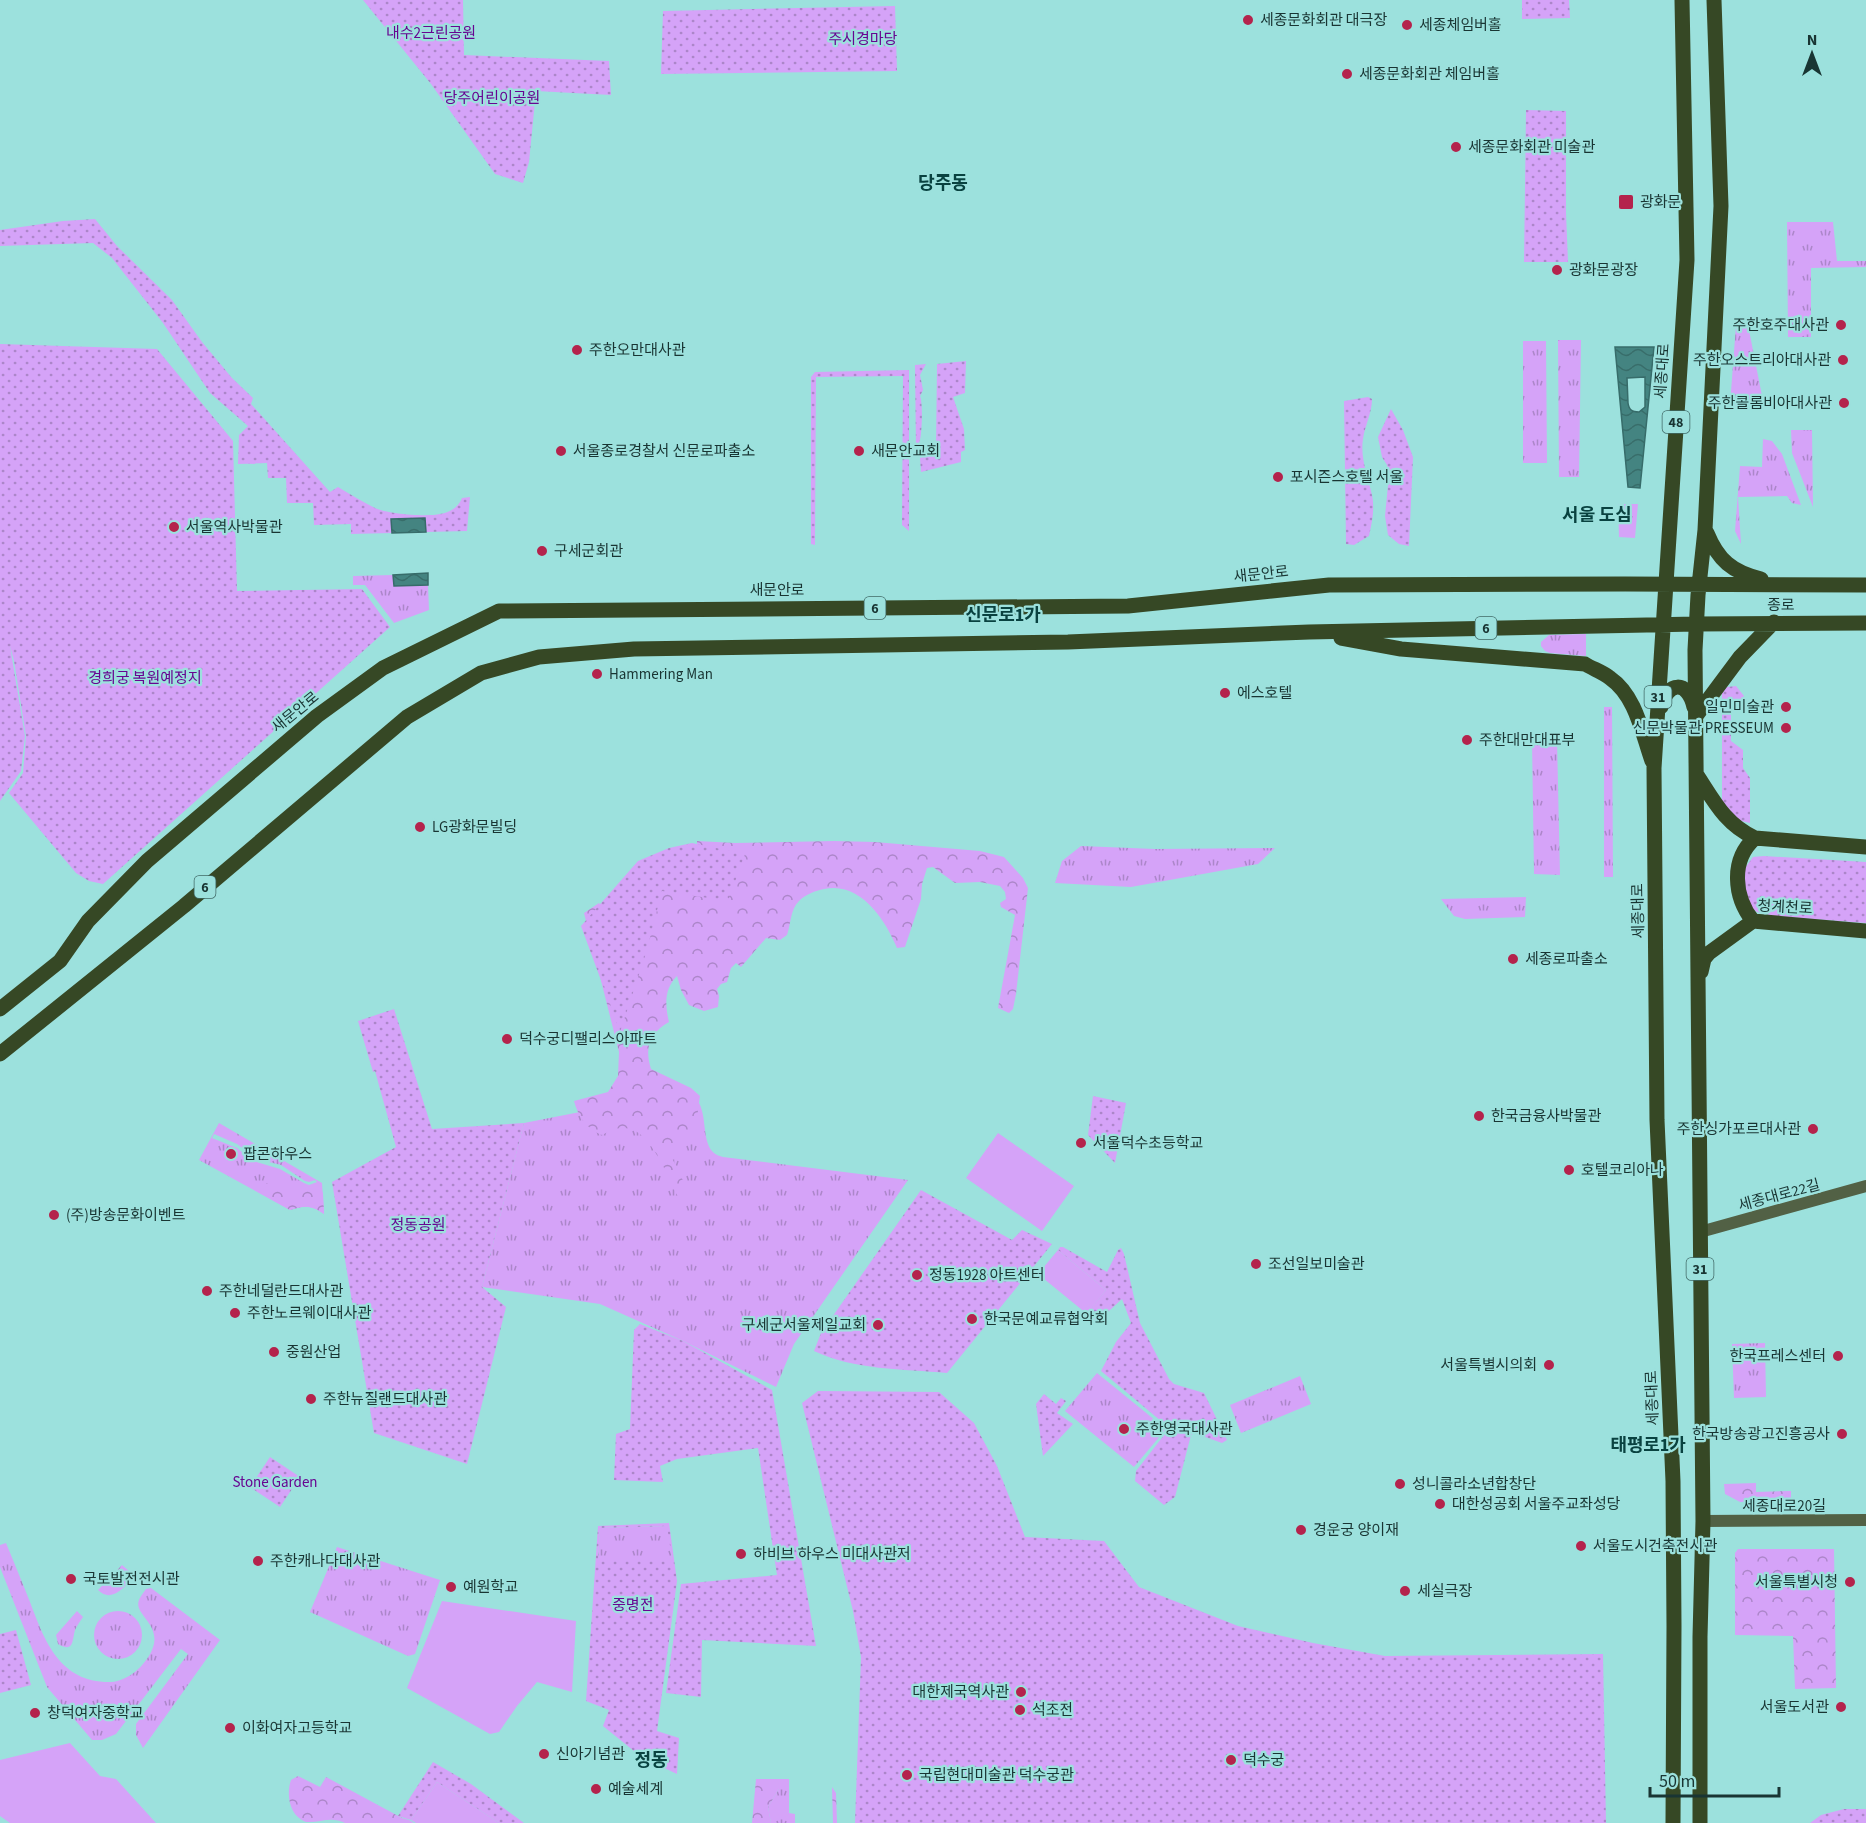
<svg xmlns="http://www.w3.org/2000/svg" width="1866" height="1823" viewBox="0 0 1866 1823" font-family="'Source Sans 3','Noto Sans KR',sans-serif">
<defs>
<pattern id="grass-tufts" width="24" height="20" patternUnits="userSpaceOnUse" patternTransform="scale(1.5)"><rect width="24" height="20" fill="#d5a3f8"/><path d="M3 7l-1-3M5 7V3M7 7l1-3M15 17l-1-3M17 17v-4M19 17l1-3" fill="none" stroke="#ac86c9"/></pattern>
<pattern id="forest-crowns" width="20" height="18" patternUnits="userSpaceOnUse" patternTransform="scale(1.5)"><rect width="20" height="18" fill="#d5a3f8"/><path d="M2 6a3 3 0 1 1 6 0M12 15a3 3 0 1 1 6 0" fill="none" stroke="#ac86c9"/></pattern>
<pattern id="park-dots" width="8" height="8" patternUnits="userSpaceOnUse" patternTransform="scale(1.5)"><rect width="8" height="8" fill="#d5a3f8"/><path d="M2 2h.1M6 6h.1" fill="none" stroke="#ac86c9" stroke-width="1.8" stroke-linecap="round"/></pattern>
<pattern id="water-waves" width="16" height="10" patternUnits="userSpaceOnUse" patternTransform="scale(1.5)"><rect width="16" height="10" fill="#448481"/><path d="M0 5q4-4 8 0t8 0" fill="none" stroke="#386d6a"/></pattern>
</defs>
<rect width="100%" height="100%" fill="#9ce1dd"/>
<path fill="url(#grass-tufts)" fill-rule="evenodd" d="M1787 222H1833L1837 261H1866V267L1811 268V337H1788Z
M1736 325H1748L1762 396 1747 406 1730 405Z
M1558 340H1581L1579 477H1559Z
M1523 341H1546L1547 463H1523Z
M1791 430H1812L1813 507 1792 453Z
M1763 439 1772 441 1782 454 1801 505 1792 503 1787 496 1738 497 1741 544 1735 531 1740 466 1762 467Z
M1618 504H1638L1635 538 1619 537Z
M393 575 394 586 428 585 429 610 394 623 365 585H353V576Z
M1586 634V656L1550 653 1545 651 1541 646V642L1549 635Z
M1604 707H1612L1613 877H1604Z
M1532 740H1557L1560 875 1534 874Z
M1081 846 1155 849 1275 848 1258 864 1131 887 1055 883 1062 861Z
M1526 897 1525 917 1465 919 1454 916 1441 899Z
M697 1100C708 1114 701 1142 714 1153 716 1155 720 1156 723 1157L908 1180 794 1344 776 1387 683 1341 600 1304 482 1287 524 1123 636 1101Z
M219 1123 322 1183 324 1214C312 1205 304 1205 290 1210L199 1160ZM214 1134 237 1144 257 1159 281 1165 305 1181 309 1182 315 1180 317 1182 309 1185 304 1183 280 1169 253 1161 237 1148 212 1138Z
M1765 1343 1766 1397 1734 1398 1732 1344Z
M1097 1373 1166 1429 1134 1467 1065 1411Z
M1300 1376 1311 1404 1241 1433 1230 1405Z
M668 1526 672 1559H598L600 1528Z
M6 1543C14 1562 22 1582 30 1602 45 1642 60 1683 111 1682 128 1681 145 1666 152 1650 163 1624 133 1615 139 1600 140 1597 144 1592 146 1589L151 1588 220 1640 143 1748 136 1735V1724L188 1654 181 1649 116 1734 102 1740H92L47 1687 0 1567V1545Z
M337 1547 440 1580 415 1654 408 1656 310 1612Z
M122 1565 135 1576C125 1586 112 1604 98 1590Z
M94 1635a24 24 0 1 1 48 0a24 24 0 1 1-48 0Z
M77 1611 83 1617C80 1621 77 1626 75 1630 72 1641 74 1653 58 1644L56 1635Z
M779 1779H789V1813L795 1814V1823H771L768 1807 779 1789Z"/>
<path fill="url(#forest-crowns)" d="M697 841 735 843 834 841 875 842 980 851 1004 857 1023 878 1028 888 1016 994 1013 1009 1009 1013 998 1008 1015 915 1001 907 1000 903 1006 899 1005 892 1000 886 980 882 955 883 933 867 927 868 922 884 921 899 905 947 897 948C885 919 860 881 824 889 815 891 806 894 799 901 790 910 791 924 787 935L780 940 766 938 741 967 736 963 731 968 727 982 721 984 717 989 719 996 718 1007 704 1011 689 1005 681 990 677 976C664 989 665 1005 669 1022 650 1033 644 1047 651 1069L691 1088 700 1096C696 1119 699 1144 671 1149V1156L691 1197 690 1204 684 1201 677 1195C667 1175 650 1129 625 1128 617 1127 609 1132 602 1135 588 1130 578 1117 574 1101L608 1092 618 1076 619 1052 584 913 599 903 604 911 697 847Z
M266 1183 279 1186 296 1194 298 1193 299 1187 301 1186 320 1188 323 1193 324 1214C312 1205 304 1205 290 1210L258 1192Z
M1756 1483V1492L1791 1491V1500L1740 1502 1725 1494 1724 1484Z
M1738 1549H1834L1836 1688 1795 1689 1793 1636 1735 1635V1553Z
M298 1776 320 1787 326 1777 402 1818 409 1820 414 1823H345C331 1816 320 1823 306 1822 289 1816 286 1794 291 1780Z
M756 1779H779V1789L768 1807 771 1823H752Z
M832 1787 836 1793 837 1823H833Z"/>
<path fill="url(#park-dots)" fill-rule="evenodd" d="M363 0H463L464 55 609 61 611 95 536 91 529 162 523 183 495 174 431 84Z
M1522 0H1569L1570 18 1522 19Z
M895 6 897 71 661 74 663 11Z
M1526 110 1566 111V213L1568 262H1524Z
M95 219 117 246 172 300 202 342 232 378 253 398 251 404 330 492 338 487C350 494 363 502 375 508 387 514 427 517 440 514 449 513 459 507 462 498L470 497 467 531 426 532 425 518 391 519 392 533 351 534V524L314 525 313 503H287L286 478H268L267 463 238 464 239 435 248 426 210 393 163 323 112 258 93 243 0 246V230L63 221Z
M0 344 157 349 233 441 237 591 362 589 390 627 103 884 89 881 76 873 9 793 23 773 26 736 14 661 10 646 25 736 21 771 0 801Z
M966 361 965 393 953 397 964 429 965 450 961 452V462L921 472 920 458 936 449 937 364Z
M926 364 920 375 923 390 920 396C923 402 922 432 920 440 919 443 917 446 916 449L915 365Z
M909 370V531L902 525 903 376 816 377 815 545 811 544V377L815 372Z
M1368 397 1372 399C1372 413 1365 425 1363 439 1360 458 1368 477 1372 495 1375 509 1372 522 1369 536L1354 545 1346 544 1344 401Z
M1391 409 1403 430 1413 457 1409 546 1399 544 1388 535 1385 516 1389 475 1387 465 1382 457 1378 437Z
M1736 686 1744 696V707L1731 708V741L1743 750V768L1750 778V823L1737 820 1722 802V693L1727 687Z
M692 843 745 854 728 901 662 891 646 953 620 1032 581 926 638 861 669 848Z
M1764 856 1866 862V923L1775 916 1757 912 1751 907 1743 893 1745 868 1753 857Z
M394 1009 432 1129 524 1123 482 1287 506 1307 467 1464 374 1433 332 1182 396 1147 375 1071 373 1072 358 1021Z
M1093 1096 1126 1103 1115 1163 1088 1135Z
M921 1190 1012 1240 1022 1230 1052 1244 947 1373C903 1369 854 1370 814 1351L821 1333Z
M1060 1247H1063L1107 1272 1118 1250 1121 1248 1124 1254 1140 1323 1169 1379 1174 1384 1204 1393 1227 1440 1222 1443 1194 1433 1191 1435 1175 1497 1164 1505 1135 1481 1136 1471 1168 1430 1167 1426 1101 1371 1116 1342 1131 1323 1122 1299 1096 1323 1089 1317V1311L1106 1290 1058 1250Z
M640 1324 683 1341 772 1390 816 1646 702 1640 701 1697 666 1693 681 1584 777 1575 758 1448 677 1459 660 1466 663 1482 614 1480 616 1434 630 1429 634 1330Z
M818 1391 939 1392 974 1423 997 1466 1025 1537 1104 1541 1139 1587 1238 1626 1313 1643 1385 1656 1603 1654 1606 1823H855L861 1657 853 1611 802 1403Z
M1044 1394 1056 1404 1061 1398 1066 1401 1057 1413 1073 1424 1043 1456 1036 1404Z
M270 1457 300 1477 280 1507 250 1487Z
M669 1523 677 1581 657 1731 679 1738 677 1774 662 1767 655 1768 603 1726 609 1710 586 1701 598 1526ZM667 1526 672 1559H598L600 1528Z
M16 1630 31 1685 0 1693V1634Z
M433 1762 471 1784 524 1823H499L437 1782 411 1820 398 1816Z
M1844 1809H1866V1823H1810L1821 1815Z"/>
<path fill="#d5a3f8" d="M998 1133 1074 1186 1042 1231 966 1178Z
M1058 1250 1106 1290 1087 1314 1038 1274Z
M442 1601 576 1621 572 1692 537 1682 517 1706 499 1732 490 1734 407 1688Z
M70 1743 100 1776 116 1779 156 1823H10L0 1816V1760Z
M437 1782 499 1823H416L411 1820Z"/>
<path fill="url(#water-waves)" stroke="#376c6a" stroke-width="1.5" fill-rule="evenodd" d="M1615 347H1654L1640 488 1628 487ZM1645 377V407L1639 412C1632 412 1629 410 1628 403L1627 378Z
M425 518 426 532 392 533 391 519Z
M428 573V585L394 586 393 575Z"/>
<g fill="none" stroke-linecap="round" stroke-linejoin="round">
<path stroke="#526145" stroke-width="12" d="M1700 1232 1866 1186
M1703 1521 1866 1520"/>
<path stroke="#364825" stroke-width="15" d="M1707 533C1718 560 1732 572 1761 579
M1341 638 1401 649 1585 664C1593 669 1603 672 1610 678 1636 696 1642 733 1652 761
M1661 707C1667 681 1688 680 1694 707
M1696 716 1740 657 1774 622
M1697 775C1714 801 1725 824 1755 838L1866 847
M1753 921C1734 897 1730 860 1755 838
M1701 972 1704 959 1709 953 1753 921 1866 931
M0 1009 60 961 88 921 147 861 317 716 383 668 499 611 1128 606 1329 585 1625 584 1866 585
M0 1054 184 906 407 717 481 673 539 657 634 649 1068 642 1309 632 1696 624 1866 623
M1673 1823 1674 1626 1673 1481 1657 1120 1654 768 1687 260 1682 0
M1700 1823V1637L1703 1521 1695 650 1698 595 1705 530 1721 206 1714 0"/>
</g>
<g fill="#b4234c" stroke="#9ce1dd" stroke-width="2">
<circle cx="1248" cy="20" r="6"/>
<circle cx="1407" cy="25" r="6"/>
<circle cx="1347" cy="74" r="6"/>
<circle cx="1456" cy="147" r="6"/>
<rect x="1618" y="194" width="16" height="16" rx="3"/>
<circle cx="1557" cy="270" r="6"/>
<circle cx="1841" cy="325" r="6"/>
<circle cx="577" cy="350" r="6"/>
<circle cx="1843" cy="360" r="6"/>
<circle cx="1844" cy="403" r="6"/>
<circle cx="561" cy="451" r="6"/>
<circle cx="859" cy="451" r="6"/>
<circle cx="1278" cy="477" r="6"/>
<circle cx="174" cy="527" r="6"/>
<circle cx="542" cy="551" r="6"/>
<circle cx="597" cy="674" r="6"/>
<circle cx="1225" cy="693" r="6"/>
<circle cx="1786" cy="707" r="6"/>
<circle cx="1786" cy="728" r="6"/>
<circle cx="1467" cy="740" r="6"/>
<circle cx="420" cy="827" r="6"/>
<circle cx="1513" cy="959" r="6"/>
<circle cx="507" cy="1039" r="6"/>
<circle cx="1479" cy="1116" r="6"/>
<circle cx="1813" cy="1129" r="6"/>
<circle cx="1081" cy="1143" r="6"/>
<circle cx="231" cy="1154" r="6"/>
<circle cx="1569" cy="1170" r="6"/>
<circle cx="54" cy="1215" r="6"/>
<circle cx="1256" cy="1264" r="6"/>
<circle cx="917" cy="1275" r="6"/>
<circle cx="207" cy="1291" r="6"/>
<circle cx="235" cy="1313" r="6"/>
<circle cx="972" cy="1319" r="6"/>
<circle cx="878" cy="1325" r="6"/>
<circle cx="274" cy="1352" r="6"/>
<circle cx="1838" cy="1356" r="6"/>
<circle cx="1549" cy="1365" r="6"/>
<circle cx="311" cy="1399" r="6"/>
<circle cx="1124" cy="1429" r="6"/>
<circle cx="1842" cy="1434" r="6"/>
<circle cx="1400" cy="1484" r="6"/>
<circle cx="1440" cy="1504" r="6"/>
<circle cx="1301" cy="1530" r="6"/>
<circle cx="1581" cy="1546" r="6"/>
<circle cx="741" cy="1554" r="6"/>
<circle cx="258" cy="1561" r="6"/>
<circle cx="71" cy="1579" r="6"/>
<circle cx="1850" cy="1582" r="6"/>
<circle cx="451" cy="1587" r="6"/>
<circle cx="1405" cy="1591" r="6"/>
<circle cx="1021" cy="1692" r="6"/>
<circle cx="1841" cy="1707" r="6"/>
<circle cx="1020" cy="1710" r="6"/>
<circle cx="35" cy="1713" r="6"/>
<circle cx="230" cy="1728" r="6"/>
<circle cx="544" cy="1754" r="6"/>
<circle cx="1231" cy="1760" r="6"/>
<circle cx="907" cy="1775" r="6"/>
<circle cx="596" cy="1789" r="6"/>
</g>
<g text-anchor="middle" stroke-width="4.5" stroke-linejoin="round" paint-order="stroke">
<g fill="#9ce1dd" stroke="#406966" stroke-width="1.5">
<rect x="1662.5" y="411" width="27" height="22" rx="4.5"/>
<rect x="864.5" y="597" width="21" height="22" rx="4.5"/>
<rect x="1475.5" y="617" width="21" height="22" rx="4.5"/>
<rect x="1644.5" y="686" width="27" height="22" rx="4.5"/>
<rect x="194.5" y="876" width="21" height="22" rx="4.5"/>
<rect x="1686.5" y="1258" width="27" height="22" rx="4.5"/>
</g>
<g font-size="14" font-weight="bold" fill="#193533">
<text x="1676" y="427">48</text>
<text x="875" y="613">6</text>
<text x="1486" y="633">6</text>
<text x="1658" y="702">31</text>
<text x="205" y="892">6</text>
<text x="1700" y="1274">31</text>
</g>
<g font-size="15" fill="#193533" stroke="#9ce1dd" text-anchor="start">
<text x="1260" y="25">세종문화회관 대극장</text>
<text x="1419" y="30">세종체임버홀</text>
<text x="1359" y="79">세종문화회관 체임버홀</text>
<text x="1468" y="152">세종문화회관 미술관</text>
<text x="1640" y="207">광화문</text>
<text x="1569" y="275">광화문광장</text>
<text x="1829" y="330" text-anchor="end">주한호주대사관</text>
<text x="589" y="355">주한오만대사관</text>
<text x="1831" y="365" text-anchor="end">주한오스트리아대사관</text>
<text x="1832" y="408" text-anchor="end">주한콜롬비아대사관</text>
<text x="573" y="456">서울종로경찰서 신문로파출소</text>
<text x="871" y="456">새문안교회</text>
<text x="1290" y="482">포시즌스호텔 서울</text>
<text x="186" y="532">서울역사박물관</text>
<text x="554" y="556">구세군회관</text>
<text x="609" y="679">Hammering Man</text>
<text x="1237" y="698">에스호텔</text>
<text x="1774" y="712" text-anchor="end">일민미술관</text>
<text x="1774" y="733" text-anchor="end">신문박물관 PRESSEUM</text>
<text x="1479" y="745">주한대만대표부</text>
<text x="432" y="832">LG광화문빌딩</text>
<text x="1525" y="964">세종로파출소</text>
<text x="519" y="1044">덕수궁디팰리스아파트</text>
<text x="1491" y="1121">한국금융사박물관</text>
<text x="1801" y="1134" text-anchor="end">주한싱가포르대사관</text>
<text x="1093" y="1148">서울덕수초등학교</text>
<text x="243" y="1159">팝콘하우스</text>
<text x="1581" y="1175">호텔코리아나</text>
<text x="66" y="1220">(주)방송문화이벤트</text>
<text x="1268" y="1269">조선일보미술관</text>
<text x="929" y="1280">정동1928 아트센터</text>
<text x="219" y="1296">주한네덜란드대사관</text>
<text x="247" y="1318">주한노르웨이대사관</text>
<text x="984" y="1324">한국문예교류협악회</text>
<text x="866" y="1330" text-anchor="end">구세군서울제일교회</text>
<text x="286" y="1357">중원산업</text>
<text x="1826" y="1361" text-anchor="end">한국프레스센터</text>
<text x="1537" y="1370" text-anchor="end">서울특별시의회</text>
<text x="323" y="1404">주한뉴질랜드대사관</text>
<text x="1136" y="1434">주한영국대사관</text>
<text x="1830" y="1439" text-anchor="end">한국방송광고진흥공사</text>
<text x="1412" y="1489">성니콜라소년합창단</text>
<text x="1452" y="1509">대한성공회 서울주교좌성당</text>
<text x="1313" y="1535">경운궁 양이재</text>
<text x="1593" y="1551">서울도시건축전시관</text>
<text x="753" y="1559">하비브 하우스 미대사관저</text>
<text x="270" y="1566">주한캐나다대사관</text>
<text x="83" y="1584">국토발전전시관</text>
<text x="1838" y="1587" text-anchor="end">서울특별시청</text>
<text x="463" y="1592">예원학교</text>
<text x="1417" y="1596">세실극장</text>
<text x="1009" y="1697" text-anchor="end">대한제국역사관</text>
<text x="1829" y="1712" text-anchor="end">서울도서관</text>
<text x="1032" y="1715">석조전</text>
<text x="47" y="1718">창덕여자중학교</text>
<text x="242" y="1733">이화여자고등학교</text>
<text x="556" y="1759">신아기념관</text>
<text x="1243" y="1765">덕수궁</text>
<text x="919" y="1780">국립현대미술관 덕수궁관</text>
<text x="608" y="1794">예술세계</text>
</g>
<g font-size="15" fill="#670591" stroke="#9ce1dd">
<text x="431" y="38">내수2근린공원</text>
<text x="863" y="44">주시경마당</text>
<text x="492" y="103">당주어린이공원</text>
<text x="145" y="683">경희궁 복원예정지</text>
<text x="418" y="1230">정동공원</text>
<text x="275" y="1487">Stone Garden</text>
<text x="633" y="1610">중명전</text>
</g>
<g font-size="15" fill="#193533" stroke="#9ce1dd">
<text transform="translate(1662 371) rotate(-86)" y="5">세종대로</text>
<text transform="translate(1261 574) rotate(-6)" y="5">새문안로</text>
<text x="777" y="595">새문안로</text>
<text x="1781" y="610">종로</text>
<text transform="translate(295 712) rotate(-39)" y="5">새문안로</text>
<text transform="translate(1785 907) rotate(3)" y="5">청계천로</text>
<text transform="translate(1638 911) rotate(-91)" y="5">세종대로</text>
<text transform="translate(1779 1195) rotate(-15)" y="5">세종대로22길</text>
<text transform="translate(1652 1398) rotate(-92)" y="5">세종대로</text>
<text x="1784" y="1511">세종대로20길</text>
</g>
<g font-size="18" font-weight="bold" fill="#094240" stroke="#9ce1dd">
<text x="943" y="189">당주동</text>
<text x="1597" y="521">서울 도심</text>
<text x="1003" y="621">신문로1가</text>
<text x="1648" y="1451">태평로1가</text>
<text x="651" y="1766">정동</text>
</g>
</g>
<g transform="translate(1812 54)" stroke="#9ce1dd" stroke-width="4.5" paint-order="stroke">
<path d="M0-4.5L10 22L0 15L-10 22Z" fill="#193533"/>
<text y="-9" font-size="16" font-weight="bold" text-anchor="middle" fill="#193533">N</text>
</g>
<path d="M1650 1787v9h129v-9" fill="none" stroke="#193533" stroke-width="3"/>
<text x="1659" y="1787" font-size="18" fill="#193533" stroke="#9ce1dd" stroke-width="4.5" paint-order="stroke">50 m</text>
</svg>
